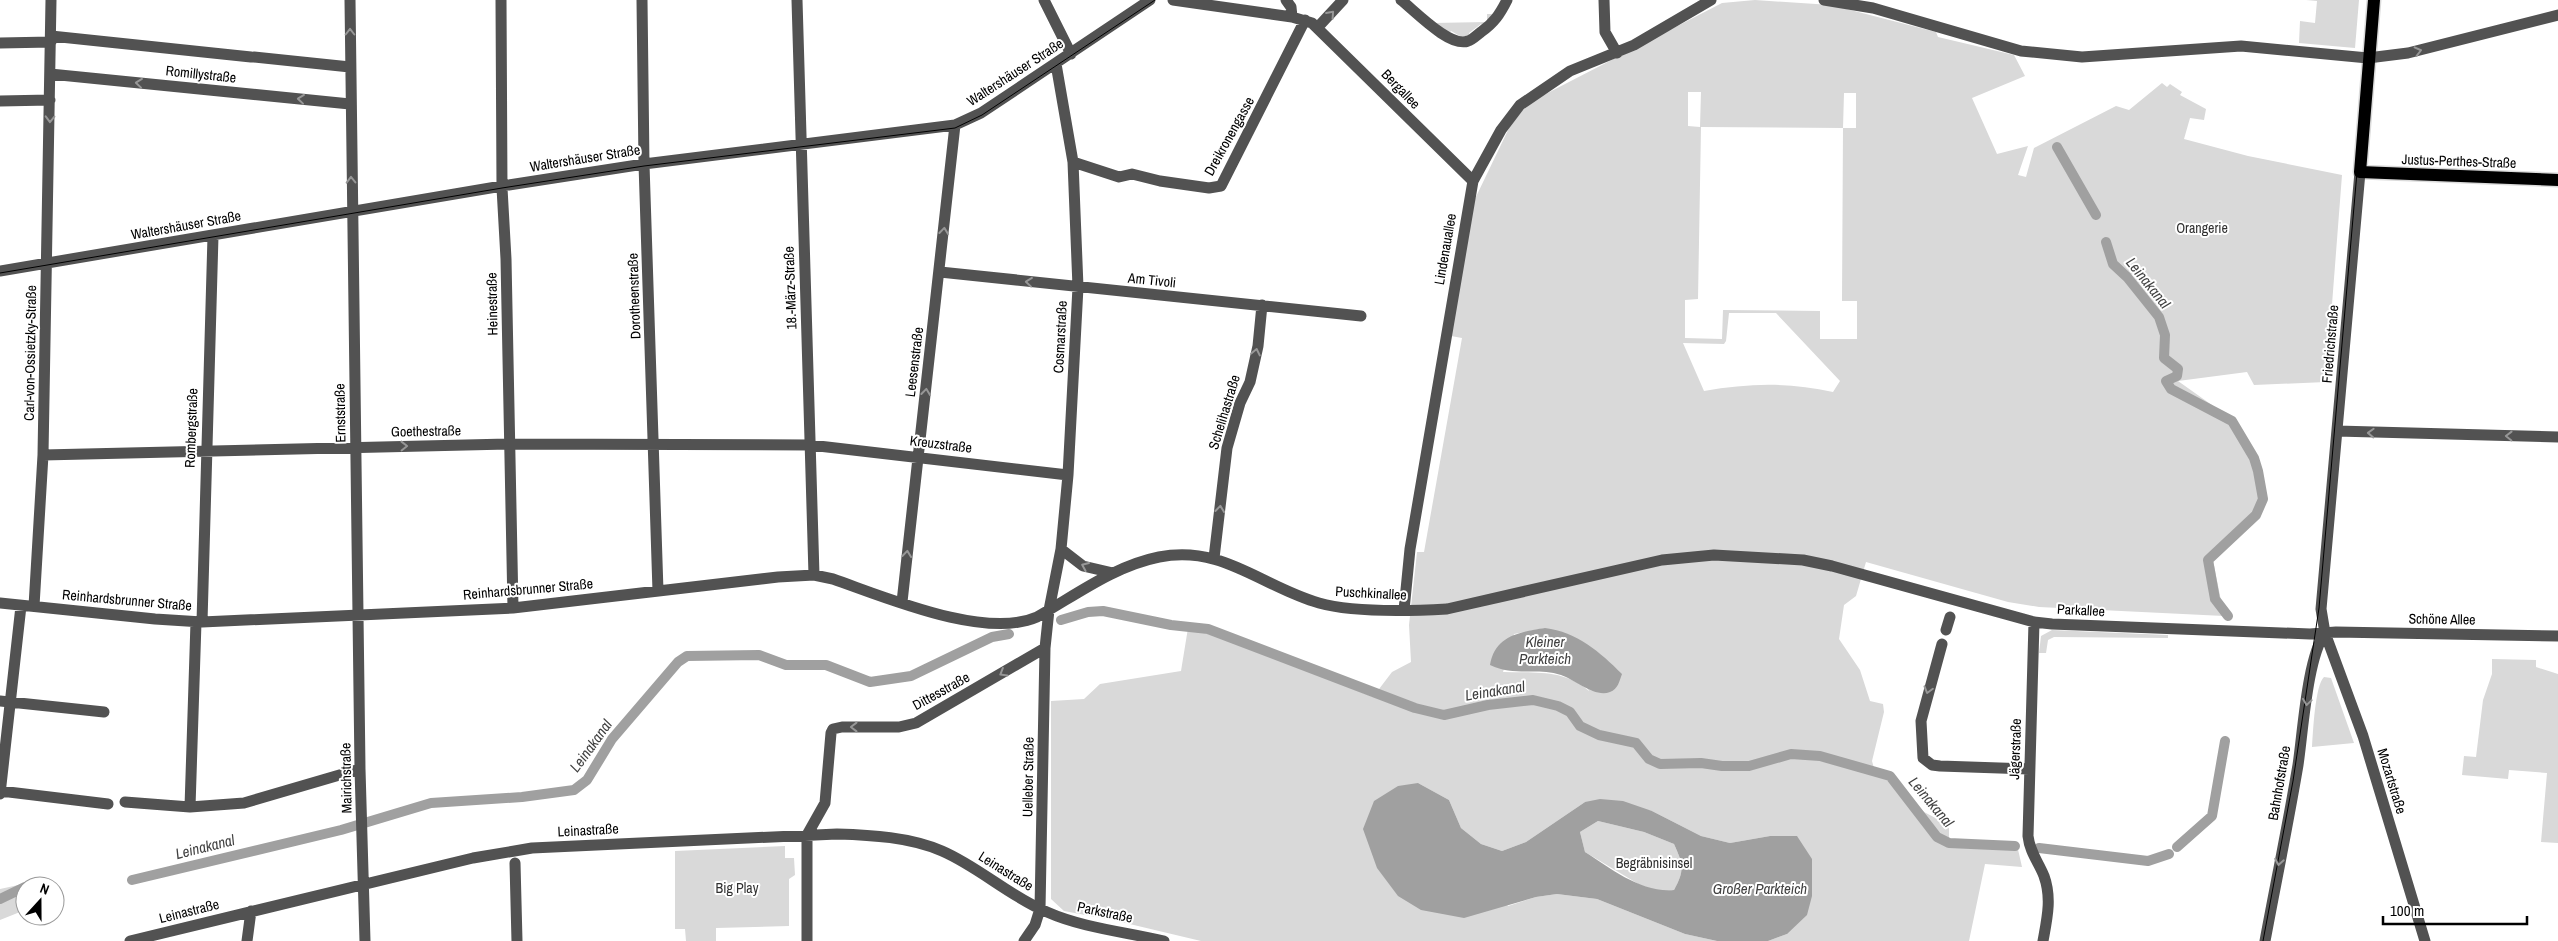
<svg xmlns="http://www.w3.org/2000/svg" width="2558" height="941" viewBox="0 0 2558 941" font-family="'Archivo Narrow',sans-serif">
<rect width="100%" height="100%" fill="#fff"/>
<path fill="#d9d9d9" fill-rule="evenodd" d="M1755 0 1831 5 1936 32 1938 37 2014 55 2025 76 1972 98 1997 154 2028 146 2018 175 2026 177 2034 148 2116 106 2129 110 2162 83 2167 87 2170 84 2182 92 2180 95 2206 109 2204 120 2190 118 2184 139 2248 156 2342 175 2326 382 2254 385 2247 372 2178 381 2233 420 2255 455 2264 500 2257 516 2213 560 2224 616 2039 607 2008 602 1866 562 1856 596 1844 605 1839 639 1860 670 1870 701 1883 704 1884 712 1872 761 1874 768 1888 774 1924 812 1949 825V840L2017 845 2022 867 1985 864 1969 941H1768L1787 934 1770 836 1730 843 1701 836 1652 811 1585 802 1526 842 1502 851 1481 844 1461 828 1449 800 1418 783 1508 906 1536 897 1557 894 1597 899 1685 934 1717 941H1201L1117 921 1064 911 1051 899V701L1084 699 1100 684 1181 671 1188 628 1235 642 1373 697 1392 672 1411 662 1409 625 1417 552H1424L1462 338 1451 336 1473 203 1510 126 1523 110 1536 99 1722 3ZM1688 92H1701L1700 127 1688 126ZM1844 93H1856V128H1843ZM1701 127 1843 128 1842 301H1857V339H1820V311L1723 310 1722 339 1685 338V300L1698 299ZM1729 313H1776L1840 381 1833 392C1789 382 1749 383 1704 391L1683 343 1724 344 1726 341ZM1545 628 1589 691C1565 669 1533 673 1503 672L1514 634Z
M2306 0H2359L2355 48 2299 43 2300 21 2315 23 2317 1Z
M1487 14H1495L1484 27 1481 24 1469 33 1470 36 1465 39 1451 31 1449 34 1432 23 1487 22Z
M2052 630 2168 635V638L2054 637 2048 640 2046 653H2039L2041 636Z
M2492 659 2536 660V667L2558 674V843L2541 842 2547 773 2509 770 2508 779 2462 775 2464 756 2476 757 2483 700 2492 674Z
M2324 677 2331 678 2354 743 2312 747C2313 733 2315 685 2324 677Z
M1598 821 1644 832 1674 844C1683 864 1685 870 1674 890L1658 891 1640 885 1585 852 1580 832Z
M785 846V858H794L795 875 789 879V926L716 928V941H686L685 929H675V851Z
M37 881 36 886H25V910L0 920V889Z"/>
<path fill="#a0a0a0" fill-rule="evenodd" d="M1545 628C1577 632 1600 652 1622 674 1619 682 1618 689 1610 692 1595 698 1576 680 1561 675 1536 667 1515 677 1490 665 1495 635 1520 632 1545 628Z
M1418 783 1449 800 1461 828 1481 844 1502 851 1526 842 1585 802 1600 799 1623 801 1652 811 1701 836 1730 843 1770 836H1797L1812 859V896L1807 915 1787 934 1768 941H1717L1685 934 1597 899 1557 894 1536 897 1464 918 1421 910 1398 896 1377 868 1363 829 1374 801 1398 786ZM1598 821 1644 832 1674 844C1683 864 1685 870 1674 890 1641 893 1612 869 1585 852L1580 832Z"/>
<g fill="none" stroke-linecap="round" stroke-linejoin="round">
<path stroke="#a0a0a0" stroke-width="10" d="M2057 147 2096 215
M2106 242 2113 264 2127 277 2159 317 2165 335 2164 358 2178 369 2177 376 2166 381 2171 389 2232 421 2254 458 2258 471 2263 499 2256 515 2208 560 2215 599 2228 616
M1061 620 1088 612 1103 611 1171 625 1208 629 1415 708 1444 715 1488 705 1533 700 1558 706 1570 712 1580 726 1599 735 1636 743 1649 759 1660 764 1701 763 1722 766H1749L1791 754 1820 756 1890 776 1937 837 1949 843 2015 846
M2177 847 2212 816 2225 741
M2039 848 2148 861 2169 854
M132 880 341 830 431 803 522 797 574 790 587 780 612 739 678 662 687 656 759 655 786 665H826L870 682 911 676 992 637 1009 634
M0 899 25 887"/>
<g stroke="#dbdbdb" stroke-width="15">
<path id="major" d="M2374 0 2360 172 2558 180"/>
</g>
<path stroke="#525252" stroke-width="11" d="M350 0 360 769 365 941
M501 0 502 188 506 259 513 608
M642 0 644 164 658 591
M797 0 814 575
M1044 0 1071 54
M1173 0 1292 17 1312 23 1473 181
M1286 0 1291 7 1292 17
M1401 0C1415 11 1450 48 1468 41 1472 40 1477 35 1481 32 1494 23 1500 14 1507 0
M1604 0 1605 32 1617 53
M1824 0 1873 8 2021 51 2082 57 2241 46 2368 58 2408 53 2558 15
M1318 27 1343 0
M51 36 251 57
M0 43 51 42
M254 57 350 67
M50 74 350 104
M0 101 50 100
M1073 162 1119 177 1132 174 1160 181 1209 188 1221 186 1305 20
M2360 172 2321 609 2325 633 2363 736 2425 941
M0 271 502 186 644 164 955 125 981 113 1150 0
M940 272 1361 316
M2337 431 2558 437
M43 455 508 444 810 445 1068 475
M1061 549 1083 566 1113 573
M1214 558 1227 448 1240 403 1250 382 1258 346 1262 305
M902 602 955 125
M0 603 155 619 202 622 513 608 778 577 814 575 833 579C885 597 985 640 1037 617 1076 595 1114 566 1159 557 1222 544 1262 587 1319 603 1354 613 1410 611 1447 609L1662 560 1714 555 1803 560 1832 566 2034 622 2052 624 2310 634 2336 632 2558 636
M34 606 43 455 51 0
M1404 610 1410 549 1473 181 1501 130 1520 105 1570 71 1634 45 1711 0
M202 622 213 236
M2034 622 2028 836C2030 853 2038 861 2044 876 2052 898 2047 919 2043 941
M1946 630 1950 617
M1942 644 1921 721 1923 758 1932 765 1940 766 2029 769
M0 701 104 712
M0 791 108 804
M0 794 21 606
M125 802 190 807 244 803 360 769
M190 807 196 622
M515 863 517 941
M130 941 473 858 532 848 837 834C871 835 910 837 942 851 979 867 1009 896 1047 912 1083 928 1126 932 1164 941
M247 941 251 911
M807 941V835L825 803 831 733 833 729 842 727H899L916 723 1045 648
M1024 941 1035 925 1040 909 1045 648 1049 610 1061 549 1068 475 1078 287 1073 162 1056 64
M2265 941C2276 882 2288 824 2298 765 2303 732 2307 658 2325 633"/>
<use href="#major" stroke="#000" stroke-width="12"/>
<path stroke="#000" stroke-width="1" d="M0 273 502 188 644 166 955 128 982 115 1155 0
M2263 941 2293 781 2319 608 2372 0"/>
</g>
<defs><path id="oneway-chevron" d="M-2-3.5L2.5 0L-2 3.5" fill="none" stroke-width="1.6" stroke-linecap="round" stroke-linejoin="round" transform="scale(1.25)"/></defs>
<g stroke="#979797">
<use href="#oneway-chevron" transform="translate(1331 14) rotate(-48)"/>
<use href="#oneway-chevron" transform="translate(350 32) rotate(-90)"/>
<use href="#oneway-chevron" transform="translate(2418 51) rotate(-14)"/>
<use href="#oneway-chevron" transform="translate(139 83) rotate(-174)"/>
<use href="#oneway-chevron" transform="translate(301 99) rotate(-174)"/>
<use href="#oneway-chevron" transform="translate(50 119) rotate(91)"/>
<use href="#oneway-chevron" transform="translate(351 180) rotate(-91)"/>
<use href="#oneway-chevron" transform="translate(944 231) rotate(-84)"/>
<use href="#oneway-chevron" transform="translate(1029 282) rotate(-174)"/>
<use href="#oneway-chevron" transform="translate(1256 352) rotate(-78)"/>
<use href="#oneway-chevron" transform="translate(926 392) rotate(-83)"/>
<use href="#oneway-chevron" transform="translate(2371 433) rotate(-178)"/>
<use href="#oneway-chevron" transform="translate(2509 436) rotate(-179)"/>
<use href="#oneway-chevron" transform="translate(404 446) rotate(-1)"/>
<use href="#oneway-chevron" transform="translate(1220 509) rotate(-84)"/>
<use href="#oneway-chevron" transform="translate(907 554) rotate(-84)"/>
<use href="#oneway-chevron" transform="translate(1085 566) rotate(-157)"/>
<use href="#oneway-chevron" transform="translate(1003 673) rotate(149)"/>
<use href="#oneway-chevron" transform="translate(1928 690) rotate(106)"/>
<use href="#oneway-chevron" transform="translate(2307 702) rotate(98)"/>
<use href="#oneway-chevron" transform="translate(854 727) rotate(180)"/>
<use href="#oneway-chevron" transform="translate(2279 862) rotate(100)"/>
</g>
<g text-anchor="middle" stroke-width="4" stroke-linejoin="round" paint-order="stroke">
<g font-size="14" fill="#000" stroke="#fff">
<text transform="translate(1015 72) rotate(-33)" y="5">Waltershäuser Straße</text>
<text transform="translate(201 74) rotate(6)" y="5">Romillystraße</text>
<text transform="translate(1401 89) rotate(46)" y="5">Bergallee</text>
<text transform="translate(1229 136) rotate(-61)" y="5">Dreikronengasse</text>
<text transform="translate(585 158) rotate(-9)" y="5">Waltershäuser Straße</text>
<text transform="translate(2459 161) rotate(2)" y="5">Justus-Perthes-Straße</text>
<text transform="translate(186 225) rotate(-10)" y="5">Waltershäuser Straße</text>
<text transform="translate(1445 249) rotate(-80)" y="5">Lindenauallee</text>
<text transform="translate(1152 280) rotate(6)" y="5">Am Tivoli</text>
<text transform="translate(790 288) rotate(-92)" y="5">18.-März-Straße</text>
<text transform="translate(634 296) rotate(-92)" y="5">Dorotheenstraße</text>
<text transform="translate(492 304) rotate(-91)" y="5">Heinestraße</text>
<text transform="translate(1060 337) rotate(-87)" y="5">Cosmarstraße</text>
<text transform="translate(2330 344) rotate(-85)" y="5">Friedrichstraße</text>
<text transform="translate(30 353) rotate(-89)" y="5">Carl-von-Ossietzky-Straße</text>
<text transform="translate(914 362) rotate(-83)" y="5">Leesenstraße</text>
<text transform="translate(1224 412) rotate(-73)" y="5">Schelihastraße</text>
<text transform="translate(340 413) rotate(-91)" y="5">Ernststraße</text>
<text transform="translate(191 428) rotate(-88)" y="5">Rombergstraße</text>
<text transform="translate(426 431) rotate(-1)" y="5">Goethestraße</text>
<text transform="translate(941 444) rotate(7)" y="5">Kreuzstraße</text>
<text transform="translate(528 589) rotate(-5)" y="5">Reinhardsbrunner Straße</text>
<text transform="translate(1371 593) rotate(3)" y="5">Puschkinallee</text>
<text transform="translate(127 600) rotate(5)" y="5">Reinhardsbrunner Straße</text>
<text transform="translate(2081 610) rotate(3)" y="5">Parkallee</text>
<text transform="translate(2442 619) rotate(1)" y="5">Schöne Allee</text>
<text transform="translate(941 691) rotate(-29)" y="5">Dittesstraße</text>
<text transform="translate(2015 749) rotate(-88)" y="5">Jägerstraße</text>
<text transform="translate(1028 777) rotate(-89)" y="5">Uelleber Straße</text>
<text transform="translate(346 778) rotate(-91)" y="5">Mairichstraße</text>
<text transform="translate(2392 781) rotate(73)" y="5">Mozartstraße</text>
<text transform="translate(2279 783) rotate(-80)" y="5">Bahnhofstraße</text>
<text transform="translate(588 830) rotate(-3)" y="5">Leinastraße</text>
<text transform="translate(1006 871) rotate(32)" y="5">Leinastraße</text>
<text transform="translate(189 911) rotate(-14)" y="5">Leinastraße</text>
<text transform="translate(1105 912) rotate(12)" y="5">Parkstraße</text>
</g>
<g font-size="14" fill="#303030" stroke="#fff">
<text x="2202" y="233">Orangerie</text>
<text x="1654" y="868">Begräbnisinsel</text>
<text x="737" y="893">Big Play</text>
</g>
<g font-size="15" font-style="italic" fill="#414141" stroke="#fff">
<text transform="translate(2148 283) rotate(51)" y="5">Leinakanal</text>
<text x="1545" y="647">Kleiner<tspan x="1545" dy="17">Parkteich</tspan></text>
<text transform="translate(1495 691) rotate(-9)" y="5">Leinakanal</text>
<text transform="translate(591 746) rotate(-54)" y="5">Leinakanal</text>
<text transform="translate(1931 802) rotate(50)" y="5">Leinakanal</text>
<text transform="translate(205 847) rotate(-14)" y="5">Leinakanal</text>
<text x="1760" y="894">Großer Parkteich</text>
</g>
</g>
<g transform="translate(40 901) rotate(21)"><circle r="24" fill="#ffffff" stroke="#999999"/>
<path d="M0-4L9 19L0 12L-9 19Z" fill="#000000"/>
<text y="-8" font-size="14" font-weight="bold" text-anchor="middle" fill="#000000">N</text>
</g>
<path d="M2383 916v8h144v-8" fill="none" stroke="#000000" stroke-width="2.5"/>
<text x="2390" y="916" font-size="15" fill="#000000" stroke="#ffffff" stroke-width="4" paint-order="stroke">100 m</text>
</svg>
